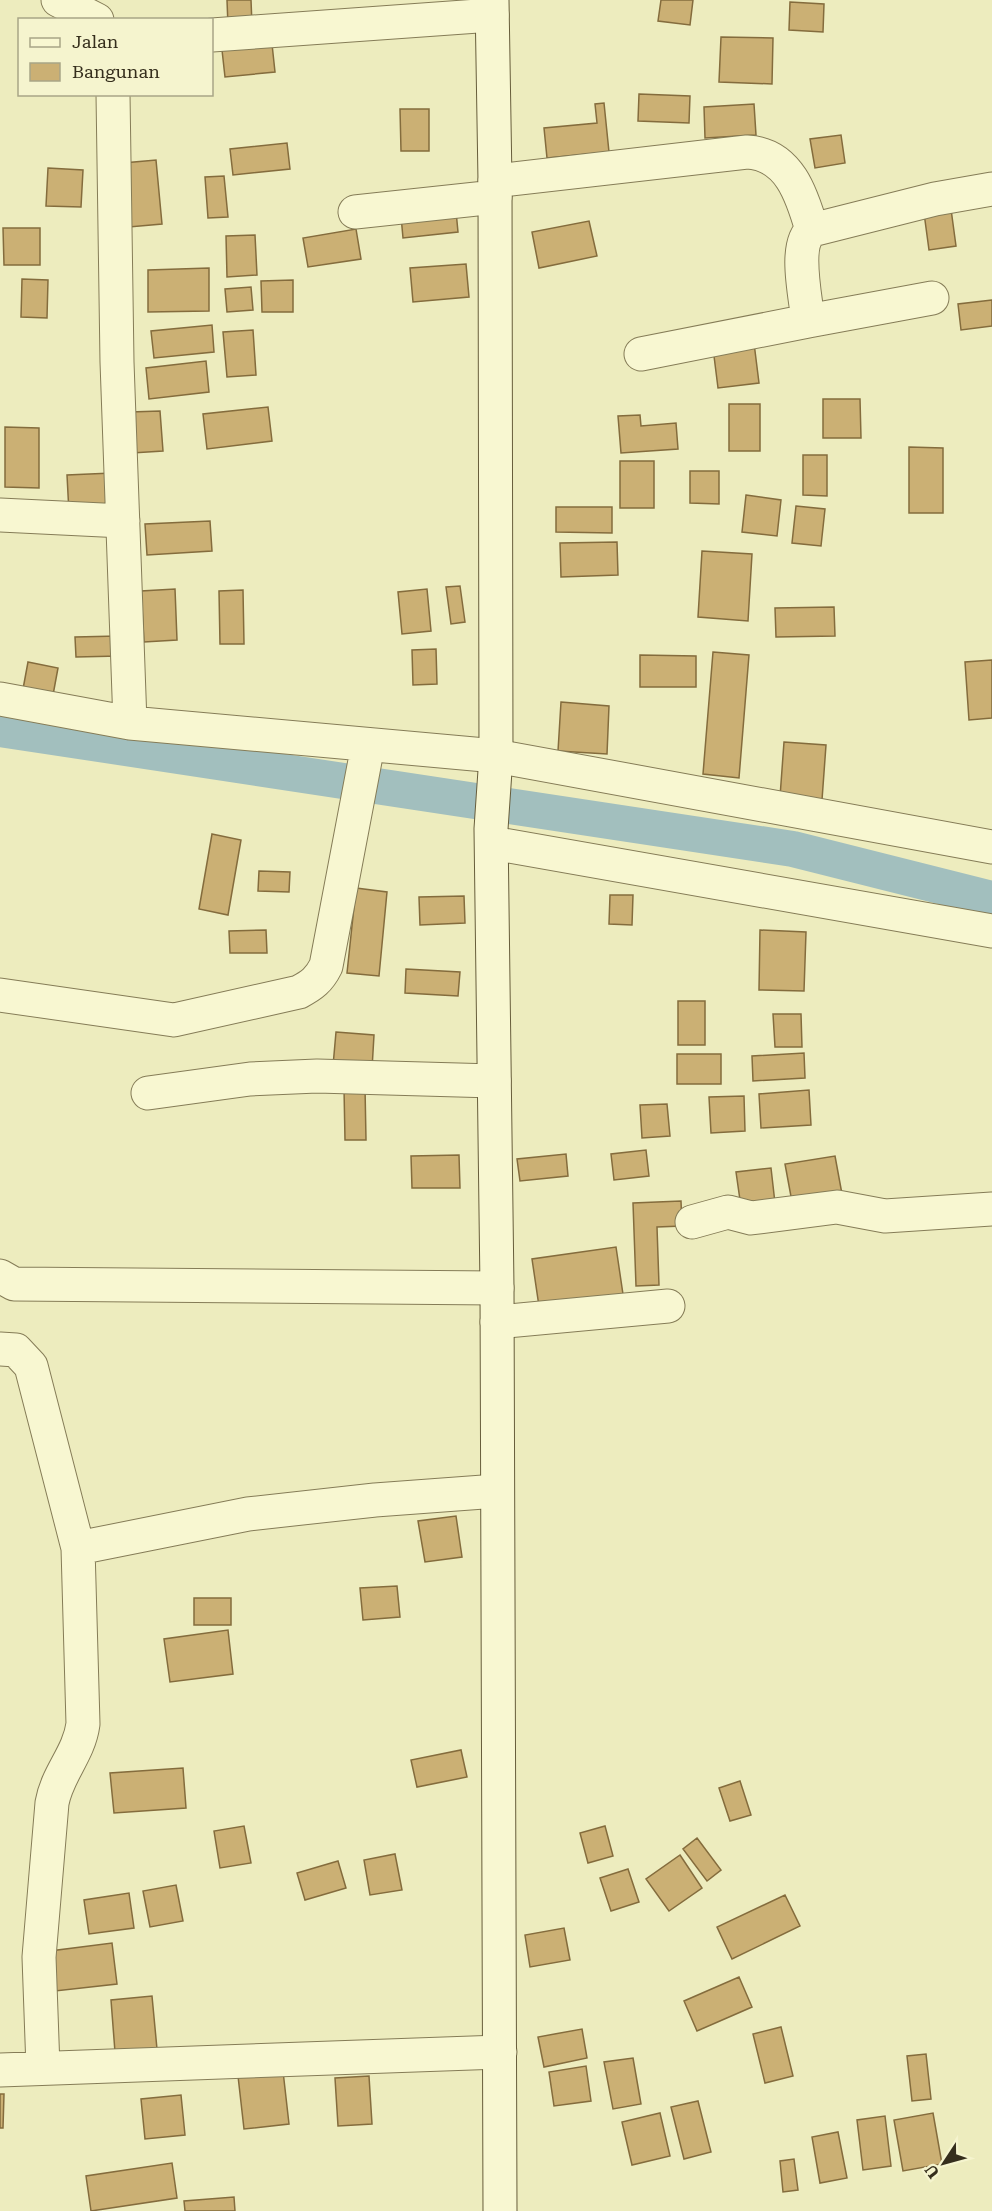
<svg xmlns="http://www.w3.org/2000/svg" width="992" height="2211" viewBox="0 0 992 2211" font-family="'Roboto Serif',serif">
<rect width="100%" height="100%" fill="#edecbe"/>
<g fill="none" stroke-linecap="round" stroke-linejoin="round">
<path stroke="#a2bfbe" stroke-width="36" d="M0 729 793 849 992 899"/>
</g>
<path fill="#cbb074" stroke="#846c3d" stroke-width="1.5" d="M227 0H251L252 25 228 26Z
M661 0H693L690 25 658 21Z
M790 2 824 4 823 32 789 30Z
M721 37 773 38 772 84 719 82Z
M272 44 275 72 225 77 222 50Z
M639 94 690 96 689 123 638 121Z
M604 103 609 152 547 158 544 128 597 123 595 104Z
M754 104 756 135 705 138 704 107Z
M400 109H429V151H401Z
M841 135 845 163 815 168 810 139Z
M287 143 290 169 233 175 230 149Z
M156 160 162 224 129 227 123 163Z
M48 168 83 170 81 207 46 206Z
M224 176 228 217 208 218 205 177Z
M951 209 956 246 929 250 924 213Z
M456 211 458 232 403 238 401 216Z
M589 221 597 256 539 268 532 232Z
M3 228H40V265H4Z
M356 229 361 259 308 267 303 238Z
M255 235 257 275 227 277 226 236Z
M466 264 469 297 413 302 410 268Z
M209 268V311L148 312V270Z
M22 279 48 280 47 318 21 317Z
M293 280V312H262L261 281Z
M251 287 253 310 227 312 225 289Z
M992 300V326L961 330 958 304Z
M212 325 214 352 154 358 151 331Z
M253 330 256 375 227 377 223 332Z
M754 343 759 383 718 388 713 348Z
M206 361 209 392 149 399 146 368Z
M823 399H860L861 438H823Z
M729 404H760V451H729Z
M268 407 272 441 207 449 203 414Z
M160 411 163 451 132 453 130 412Z
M640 415 641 426 676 423 678 449 621 453 618 416Z
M5 427 39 428V488L5 487Z
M909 447 943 448V513H909Z
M803 455H827V496L803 495Z
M620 461H654V508H620Z
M690 471H719V504L690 503Z
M112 473 114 511 69 513 67 475Z
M746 495 781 500 777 536 742 532Z
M796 506 825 509 821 546 792 543Z
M556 507H612V533L556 532Z
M210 521 212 551 147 555 145 524Z
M617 542 618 575 561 577 560 543Z
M702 551 752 554 748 621 698 617Z
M460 586 465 622 451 624 446 587Z
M175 589 177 640 144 642 141 591Z
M427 589 431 631 402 634 398 592Z
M243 590 244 644H220L219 591Z
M834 607 835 636 776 637 775 608Z
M118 636 119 656 76 657 75 637Z
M436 649 437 684 413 685 412 650Z
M713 652 749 655 739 778 703 774Z
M640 655 696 656V687H640Z
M992 660V718L969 720 965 662Z
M28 662 58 668 53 695 23 689Z
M561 702 609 706 607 754 558 751Z
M784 742 826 745 822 800 780 797Z
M212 834 241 840 228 915 199 909Z
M259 871 290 872 289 892 258 891Z
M356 888 387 892 379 976 347 973Z
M610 895H633L632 925 609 924Z
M464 896 465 923 420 925 419 897Z
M266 930 267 953H230L229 931Z
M760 930 806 932 804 991 759 990Z
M406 969 460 972 458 996 405 993Z
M678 1001H705V1045H678Z
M773 1014H801L802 1047H775Z
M336 1032 374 1035 372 1069 333 1066Z
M804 1053 805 1078 753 1081 752 1056Z
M677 1054H721V1084H677Z
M365 1087 366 1140H345L344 1088Z
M809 1090 811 1125 761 1128 759 1094Z
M744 1096 745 1131 711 1133 709 1097Z
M667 1104 670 1136 642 1138 640 1105Z
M646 1150 649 1176 614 1180 611 1154Z
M566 1154 568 1176 520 1181 517 1159Z
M459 1155 460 1188H412L411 1156Z
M835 1156 842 1194 792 1202 785 1164Z
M771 1168 775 1203 741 1207 736 1172Z
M681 1201 682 1226 657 1227 659 1285 636 1286 633 1203Z
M616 1247 624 1301 540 1313 532 1259Z
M456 1516 462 1557 425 1562 418 1521Z
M397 1586 400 1617 363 1620 360 1588Z
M194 1598H231V1625H194Z
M228 1630 233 1674 170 1682 164 1639Z
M461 1750 467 1777 417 1787 411 1760Z
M183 1768 186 1808 114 1813 110 1773Z
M740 1781 751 1815 730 1821 719 1788Z
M244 1826 251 1863 220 1868 214 1831Z
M605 1826 613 1856 588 1863 580 1833Z
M697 1838 721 1870 707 1881 683 1849Z
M395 1854 402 1890 370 1895 364 1860Z
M680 1855 702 1888 669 1911 646 1879Z
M338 1861 346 1888 305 1900 297 1873Z
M628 1869 639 1902 611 1911 600 1878Z
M176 1885 183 1921 150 1927 143 1891Z
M129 1893 134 1928 89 1934 84 1900Z
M785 1895 800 1926 732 1959 717 1927Z
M564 1928 570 1960 530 1967 525 1935Z
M112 1943 117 1984 55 1991 50 1951Z
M739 1977 752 2007 697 2031 684 2001Z
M152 1996 157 2049 115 2052 111 2000Z
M781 2027 793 2076 765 2083 753 2034Z
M582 2029 587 2058 544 2067 538 2037Z
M926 2054 931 2099 912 2101 907 2056Z
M633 2058 641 2104 613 2109 604 2062Z
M586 2066 591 2101 554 2106 549 2072Z
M283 2071 289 2124 244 2129 238 2076Z
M369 2076 372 2124 338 2126 335 2078Z
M0 2094H4L3 2128H0Z
M181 2095 185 2135 145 2139 141 2099Z
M698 2101 711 2152 684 2159 671 2107Z
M660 2113 670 2156 632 2165 622 2122Z
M933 2113 942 2164 903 2171 894 2120Z
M885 2116 891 2166 863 2170 857 2120Z
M838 2132 847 2178 820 2183 812 2137Z
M794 2159 798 2190 783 2192 780 2161Z
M172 2163 177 2198 91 2211 86 2176Z
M234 2197 235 2211H185L184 2201Z"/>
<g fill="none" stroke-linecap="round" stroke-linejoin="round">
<g stroke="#857c57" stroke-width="35">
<path id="street" d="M58 0 97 20
M212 35 492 15
M113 94 117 362 130 723
M495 181 747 152C789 154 802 195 812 230L935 199 992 189
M355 212 495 197
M808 321 932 298
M641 354 808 321C806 298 793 245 812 230
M0 515 123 521
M0 699 130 723 496 756 992 847
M492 843 992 931
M0 995 174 1020 299 992C312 985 319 980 326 966L368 745
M148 1093 250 1079 317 1076 494 1081
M692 1222 728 1212 751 1218 837 1207 885 1216 992 1209
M0 1276 14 1284 497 1288
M497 1322 668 1306
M0 1349 16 1350 31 1366 78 1548 83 1724C79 1754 57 1774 52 1803L39 1957 43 2068
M78 1548 248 1514 375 1500 497 1491
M0 2070 500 2052"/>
</g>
<g stroke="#675d3b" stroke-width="35">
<path id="secondary" d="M492 0 495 181 496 756 491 829 497 1288 500 2211"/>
</g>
<use href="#street" stroke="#f8f7d1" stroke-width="33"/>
<use href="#secondary" stroke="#f8f7d1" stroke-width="33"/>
</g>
<rect x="18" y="18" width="195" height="78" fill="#f5f4ce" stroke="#a8a587" stroke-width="1.5"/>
<rect x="30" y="38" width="30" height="9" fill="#f8f7d1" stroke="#a8a587" stroke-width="1.5"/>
<text x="72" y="48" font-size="18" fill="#352e1c">Jalan</text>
<rect x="30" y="63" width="30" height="18" fill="#cbb074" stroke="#a8a587" stroke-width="1.5"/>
<text x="72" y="78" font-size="18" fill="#352e1c">Bangunan</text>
<g transform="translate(944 2163) rotate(234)" stroke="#f5f4ce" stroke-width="4.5" paint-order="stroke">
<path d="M0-4.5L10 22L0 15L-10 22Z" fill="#352e1c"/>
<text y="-9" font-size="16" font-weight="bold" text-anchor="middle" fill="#352e1c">U</text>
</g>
</svg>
